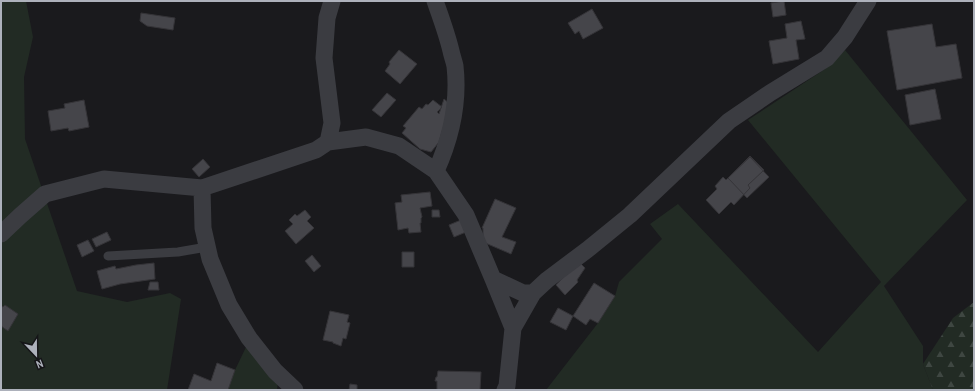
<svg xmlns="http://www.w3.org/2000/svg" width="975" height="391" viewBox="0 0 975 391" font-family="'Archivo Narrow',sans-serif">
<defs>
<pattern id="forest-firs" width="22" height="20" patternUnits="userSpaceOnUse"><rect width="22" height="20" fill="#222b24"/><path d="M5 1l3.5 6h-7zM16 11l3.5 6h-7z" fill="#3f4742"/></pattern>
</defs>
<rect width="100%" height="100%" fill="#1a1a1d"/>
<path fill="#222b24" d="M1 1H26L33 37 24 77 25 139 77 291 127 302 170 293 181 299 167 390H1Z
M845 50 967 200 884 286 923 346V364L933 390H546L598 323 615 296 619 282 662 239 650 224 678 204 818 352 881 282 748 120 825 69Z
M248 343 278 381 277 390H228L235 370Z"/>
<path fill="url(#forest-firs)" d="M974 302V390H933L923 364 953 318Z"/>
<path fill="#45454a" stroke="#353438" d="M784 1 786 15 773 17 771 3Z
M592 9 603 28 583 39 579 31 575 34 568 23Z
M141 13 175 18 173 30 147 26 140 21Z
M801 21 805 39 796 40 799 59 773 64 769 41 787 38 785 24Z
M932 24 936 47 956 44 962 78 897 90 887 31Z
M399 50 417 64 400 84 385 71 390 64 389 62Z
M935 89 941 119 910 125 905 95Z
M387 93 396 100 381 117 372 110Z
M444 99 450 104 439 142 431 152 420 149 402 133 406 128 403 126 419 107 422 109 426 104 428 105 433 100 442 107 437 112 439 114Z
M84 100 89 127 69 131 68 128 51 131 48 111 65 108 64 104Z
M750 156 764 170 748 185 750 188 734 205 731 202 719 214 706 200 717 189 715 186 723 177 726 180Z
M750 157 769 177 747 198 728 178Z
M203 159 210 167 199 177 192 169Z
M430 192 432 206 420 208 422 217 421 218V223H420L421 232 409 233 408 228 398 230 395 203 402 202 401 195Z
M495 199 516 208 502 237 516 242 511 254 483 242V228H482Z
M305 210 311 217 307 221 314 228 296 244 285 231 293 224 289 220 295 214 297 216Z
M432 210H439L440 217H432Z
M461 220 466 232 454 237 449 225Z
M107 232 111 240 96 247 92 239Z
M88 240 94 251 82 257 77 245Z
M402 252H414V267H402Z
M312 255 321 266 314 272 305 261Z
M579 262 585 268 577 280 578 282 565 295 556 285Z
M154 263 155 279 120 284 102 289 97 271 115 266 116 269 136 265Z
M150 282H158L159 290H148Z
M594 283 615 296 598 323 590 319 586 325 573 316Z
M5 305 18 314 8 331 1 326V306L3 307Z
M558 308 573 316 566 330 550 322Z
M330 311 349 315 347 322 350 323 346 339 343 338 341 346 333 343V342L323 340Z
M217 363 235 370 228 390H188L194 374 211 381Z
M438 371 481 372 480 390H437V381H435L436 377H437Z
M350 384 357 385V390H349Z"/>
<g fill="none" stroke-linecap="round" stroke-linejoin="round">
<path stroke="#3b3c41" stroke-width="9" d="M108 256 178 252 207 247"/>
<path stroke="#3b3c41" stroke-width="17" d="M435 1C441 18 447 34 451 51 452 56 454 61 455 66 459 102 451 138 436 171
M328 142 366 137 399 146 436 171 466 215 493 279 513 328
M202 188 203 228 210 259 229 305 249 338 275 371 295 390
M1 234 20 216 45 194 104 179 202 188 316 150 328 142 332 123 324 58 327 18 332 1
M493 279 523 293H533
M505 390 507 386 513 328 533 293 547 280 587 250 630 215 729 121 770 93 827 58 845 37 868 1"/>
</g>
<rect width="975" height="391" fill="none" stroke="#adb1bb" stroke-width="4"/>
<g transform="translate(36 355) rotate(158)" stroke="#151518" stroke-width="3" paint-order="stroke">
<path d="M0-3L7 15L0 10L-7 15Z" fill="#adb1bb"/>
<text y="-6" font-size="11" font-weight="bold" text-anchor="middle" fill="#adb1bb">N</text>
</g>
</svg>
